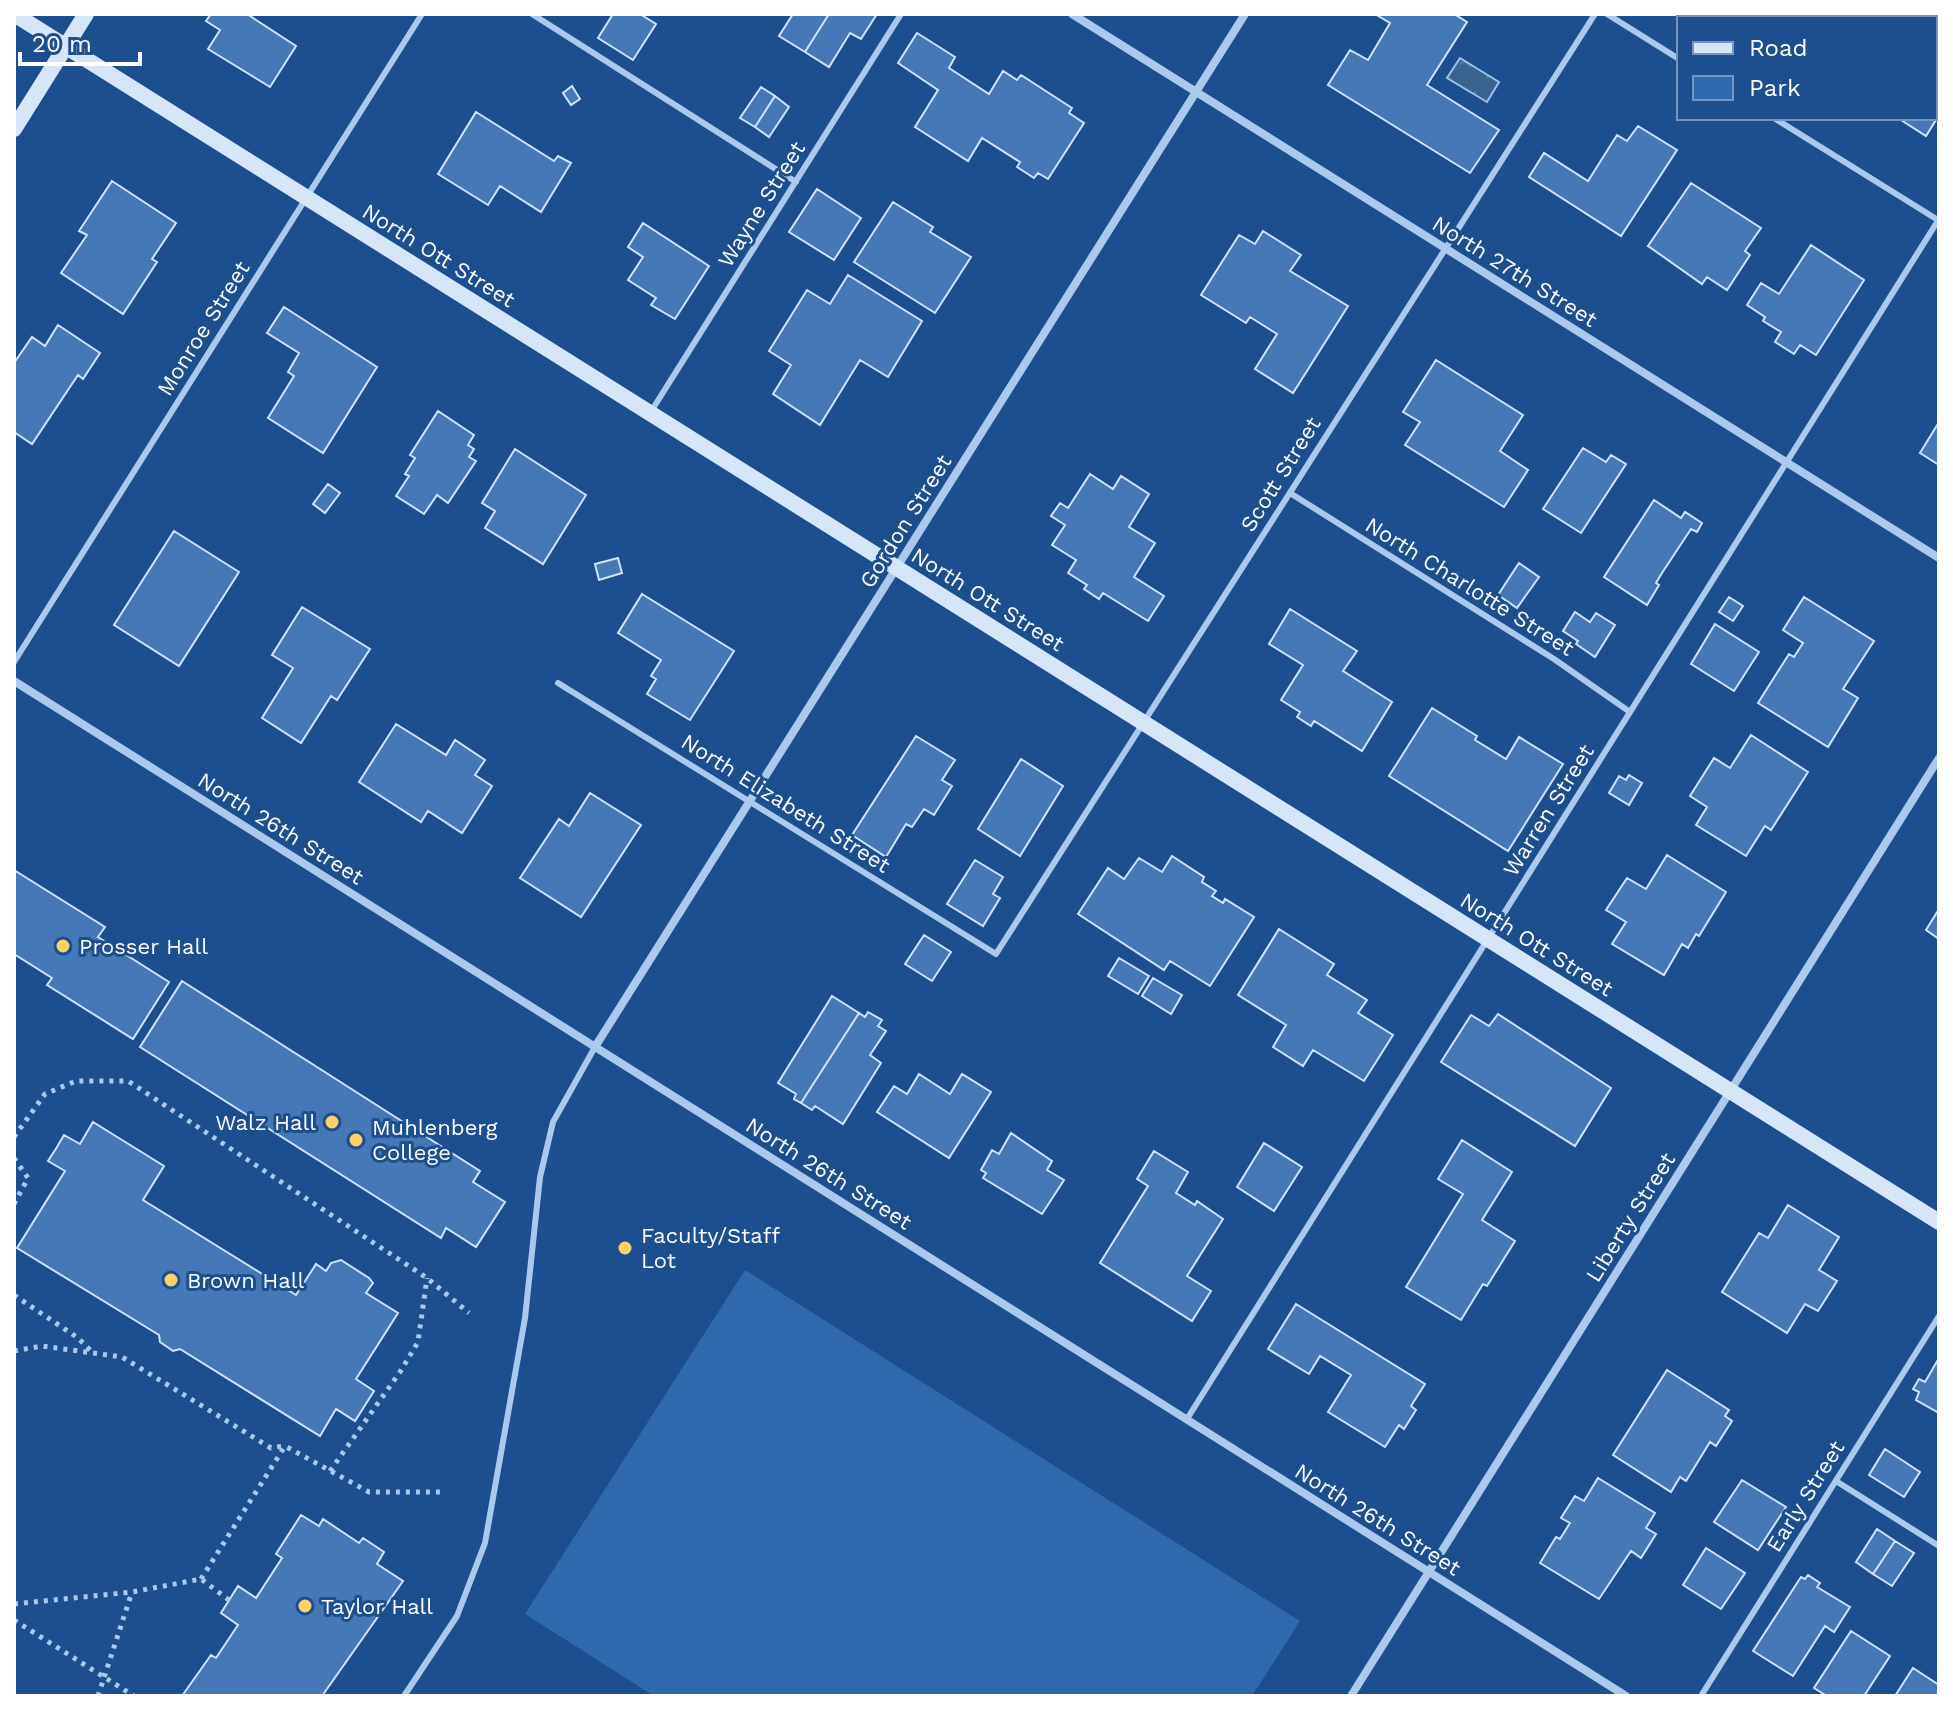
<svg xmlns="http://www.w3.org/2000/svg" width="1953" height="1710" viewBox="0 0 1953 1710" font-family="'Work Sans',sans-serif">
<defs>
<pattern id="water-ripples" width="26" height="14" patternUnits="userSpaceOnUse" patternTransform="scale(2)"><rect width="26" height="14" fill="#3c6290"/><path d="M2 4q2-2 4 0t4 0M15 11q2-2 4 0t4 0" fill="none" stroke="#597aa1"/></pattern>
</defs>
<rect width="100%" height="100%" fill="#1b4f8f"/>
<path fill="#2e69ad" d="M745 1270 1300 1621 1252 1696H654L525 1614Z"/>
<path fill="url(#water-ripples)" stroke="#9cc4f0" stroke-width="2" d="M1460 58 1499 82 1487 102 1447 78Z"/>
<path fill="#4478b7" stroke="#cfe3fa" stroke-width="2" d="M211 14H247L296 46 270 87 208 49 220 30 206 21Z
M613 14H640L656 24 633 60 598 38Z
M793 14H829L805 52 779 36Z
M829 14H877L861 39 850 33 829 67 805 52Z
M1375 14H1454L1467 22 1427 85 1499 130 1470 173 1328 85 1350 50 1368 60 1390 23Z
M1846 14H1930L1928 18H1848L1845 16Z
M917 33 955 57 949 68 989 94 1003 71 1017 80 1021 75 1072 108 1069 113 1084 123 1048 179 1038 173 1034 178 1017 167 1020 162 982 138 968 161 915 127 938 90 898 63Z
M1939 41V115L1926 136 1898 118H1935V48Z
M572 86 580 99 571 105 563 93Z
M761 87 775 96 755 127 740 118Z
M775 96 789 107 769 137 755 127Z
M476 112 554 161 558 156 571 163 541 212 500 186 488 205 438 174Z
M1638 126 1677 150 1621 236 1529 177 1544 153 1588 181 1617 135 1627 141Z
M112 181 176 223 152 259 157 262 123 314 61 273 87 235 79 231Z
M1691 183 1761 228 1745 251 1750 255 1727 290 1707 277 1702 284 1648 246Z
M817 189 861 218 834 260 789 232Z
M893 202 933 227 930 232 971 257 935 313 854 262Z
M643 223 709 266 675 319 651 305 656 298 628 280 643 257 628 247Z
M1263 231 1301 255 1290 271 1348 306 1293 393 1255 369 1277 334 1250 317 1246 323 1201 295 1239 235 1255 244Z
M1811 245 1864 280 1816 355 1800 345 1794 354 1775 342 1781 332 1763 321 1765 317 1747 305 1761 283 1779 294Z
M848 275 922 321 888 377 860 360 820 425 773 394 791 365 769 351 807 290 830 304Z
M284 307 377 367 323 453 268 418 294 376 288 372 299 353 267 333Z
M58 325 100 353 83 379 78 375 32 444 14 432V363L32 337 45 346Z
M1436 360 1523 415 1500 451 1528 470 1504 507 1405 445 1420 422 1403 412Z
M438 411 474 435 468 445 474 449 469 457 476 461 448 503 437 495 424 514 396 496 409 476 405 474 415 458 410 455Z
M1939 422V465L1920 453Z
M1583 448 1606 462 1611 455 1626 464 1581 533 1543 509Z
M515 449 586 495 543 564 485 528 495 511 482 503Z
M1090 474 1113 489 1121 476 1149 494 1129 527 1155 543 1134 577 1164 596 1148 621 1103 593 1099 599 1084 589 1087 585 1068 573 1076 560 1052 545 1065 525 1051 516 1060 503 1068 508Z
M328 484 340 493 325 513 313 504Z
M1654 500 1681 518 1685 512 1702 523 1697 532 1691 529 1662 573 1656 583 1659 585 1647 605 1604 577Z
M174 531 239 572 179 666 114 625Z
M618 558 622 573 599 580 595 564Z
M1519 563 1539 577 1517 608 1498 595Z
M642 594 734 651 690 720 647 694 656 679 651 676 661 660 618 633Z
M1729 597 1743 606 1733 621 1719 612Z
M1804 597 1874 641 1843 689 1858 698 1828 747 1758 703 1789 654 1794 657 1803 643 1783 630Z
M302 607 370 649 337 700 331 696 301 743 262 718 293 668 272 655Z
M1290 609 1357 651 1343 671 1392 702 1362 751 1314 721 1311 726 1297 717 1300 712 1281 700 1303 665 1269 644Z
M1575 612 1590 622 1596 613 1615 625 1595 657 1576 644 1578 641 1563 631Z
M1715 624 1759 652 1734 691 1691 664Z
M1432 708 1477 736 1475 740 1506 759 1519 737 1563 764 1508 851 1389 776Z
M396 724 446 755 455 740 485 760 475 775 492 786 462 833 428 811 421 822 359 782Z
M1751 735 1808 772 1771 830 1765 826 1746 856 1696 825 1707 807 1690 796 1714 758 1730 768Z
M916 736 955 760 942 780 952 786 934 815 924 809 912 827 906 824 886 857 852 835Z
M1021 759 1063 786 1020 856 978 829Z
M1629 775 1642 783 1629 805 1609 793 1619 776 1626 780Z
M590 793 641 825 581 917 520 878 559 819 569 826Z
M1667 855 1726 892 1699 936 1696 934 1688 948 1682 944 1664 975 1612 944 1626 922 1606 910 1627 878 1646 889Z
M1172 856 1204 877 1202 882 1216 891 1212 896 1223 903 1225 899 1254 917 1210 986 1170 961 1164 970 1078 914 1108 868 1124 879 1139 858 1162 872Z
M975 860 1003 877 993 894 1000 898 983 926 947 904Z
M14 870 105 927 98 937 169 982 133 1039 47 985 52 978 14 954Z
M1939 909V939L1926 930Z
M1279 929 1334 964 1327 975 1367 1000 1358 1013 1393 1035 1364 1081 1313 1050 1303 1066 1273 1047 1286 1025 1238 995Z
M924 935 951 952 932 981 905 964Z
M1119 958 1149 976 1138 994 1108 976Z
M1153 978 1182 995 1171 1014 1142 996Z
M182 981 480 1171 473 1182 505 1202 476 1247 446 1228 441 1238 140 1047Z
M832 996 859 1013 801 1103 794 1099 796 1094 778 1083Z
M868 1012 882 1020 878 1026 886 1031 870 1055 881 1063 843 1124 815 1106 812 1110 801 1103 859 1013 865 1017Z
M1498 1014 1611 1088 1575 1146 1441 1062 1471 1015 1489 1026Z
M919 1074 950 1094 962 1074 991 1092 949 1158 877 1112 894 1086 907 1094Z
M93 1122 164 1166 143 1200 296 1295 316 1264 326 1271 331 1263 341 1260 369 1278 373 1283 366 1293 398 1313 356 1379 374 1391 355 1421 336 1409 320 1436 180 1349 173 1351 160 1342 159 1335 17 1248 65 1171 48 1161 57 1147 64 1135 80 1144Z
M1011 1133 1052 1161 1047 1170 1064 1180 1042 1214 983 1178 986 1173 981 1170 992 1150 999 1154Z
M1462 1140 1512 1172 1482 1220 1515 1241 1487 1286 1483 1284 1461 1320 1406 1287 1463 1194 1438 1179Z
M1264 1143 1302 1167 1274 1211 1237 1187Z
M1154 1151 1188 1172 1176 1193 1195 1205 1197 1201 1223 1219 1187 1276 1211 1291 1192 1321 1100 1263 1148 1186 1137 1179Z
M1788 1205 1839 1237 1819 1270 1837 1281 1818 1311 1805 1304 1787 1333 1722 1292 1759 1233 1768 1238Z
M1296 1304 1425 1384 1411 1406 1416 1410 1404 1429 1399 1425 1385 1447 1328 1412 1351 1375 1320 1356 1309 1374 1268 1349Z
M1939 1358V1413L1916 1400 1919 1392 1913 1389 1919 1379 1925 1382Z
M1667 1370 1729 1410 1725 1416 1732 1421 1716 1446 1710 1442 1686 1481 1680 1477 1671 1492 1613 1455Z
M1885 1449 1920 1472 1904 1497 1869 1475Z
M1598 1478 1655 1513 1646 1528 1656 1534 1641 1558 1631 1551 1599 1599 1540 1563 1556 1537 1560 1539 1570 1523 1561 1518 1575 1496 1584 1501Z
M1742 1480 1786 1507 1758 1550 1714 1522Z
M301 1515 319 1526 323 1519 359 1543 363 1538 384 1552 377 1564 403 1581 322 1696H182L211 1655 216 1658 238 1625 221 1613 238 1586 256 1598 282 1558 276 1554Z
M1877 1529 1895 1541 1873 1574 1856 1562Z
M1895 1541 1914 1553 1892 1586 1873 1574Z
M1706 1548 1745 1573 1721 1609 1683 1585Z
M1808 1575 1820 1583 1817 1587 1850 1607 1834 1632 1825 1626 1793 1676 1753 1651 1801 1577 1805 1579Z
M1851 1631 1890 1656 1864 1696H1827L1814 1688Z
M1913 1668 1939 1685V1696H1895Z"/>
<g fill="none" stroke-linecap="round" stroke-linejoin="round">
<path stroke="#a9c9ee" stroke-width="5" stroke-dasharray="4 6" stroke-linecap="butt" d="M14 1137 45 1094 76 1081H128L427 1278 469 1313
M14 1158 28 1178 14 1204
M14 1295 78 1338 92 1352
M14 1351 42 1346 122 1357 271 1448 284 1446
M330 1471 400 1372 418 1342 427 1278
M201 1579 285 1446 369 1492H444
M14 1604 132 1592 201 1579 229 1600
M14 1620 134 1696
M98 1696 132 1592"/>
<path stroke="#a9c9ee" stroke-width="6" d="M532 14 796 182
M1607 14 1679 59
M1774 118 1938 220
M652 410 901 14
M1290 493 1554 659 1630 712
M14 662 422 14
M558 683 996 954 1595 14
M1187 1419 1939 219
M1836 1481 1939 1546
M404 1696 457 1616 485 1543 525 1318 540 1177 553 1122 595 1047
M1701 1696 1939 1316"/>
<path stroke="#a9c9ee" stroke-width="8" d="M1072 14 1939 558
M14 681 1626 1696
M595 1047 1245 14
M1351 1696 1939 758"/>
<path stroke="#d6e6fa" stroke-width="16" d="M14 14 1939 1222
M14 129 86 14"/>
</g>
<g fill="#ffd166" stroke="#1b4f8f" stroke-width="3">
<circle cx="63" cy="946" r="8"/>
<circle cx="332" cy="1122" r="8"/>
<circle cx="356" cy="1140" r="8"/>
<circle cx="625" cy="1248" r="8"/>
<circle cx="171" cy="1280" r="8"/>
<circle cx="305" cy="1606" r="8"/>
</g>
<g text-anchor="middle" stroke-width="6" stroke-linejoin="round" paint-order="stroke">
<g font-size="22" fill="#fff" stroke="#1b4f8f">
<text transform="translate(761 204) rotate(-58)" y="8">Wayne Street</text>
<text transform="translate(439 255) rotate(32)" y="8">North Ott Street</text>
<text transform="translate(1515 271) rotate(32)" y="8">North 27th Street</text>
<text transform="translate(203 328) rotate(-58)" y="8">Monroe Street</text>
<text transform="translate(1280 474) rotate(-58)" y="8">Scott Street</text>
<text transform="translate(905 521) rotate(-58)" y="8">Gordon Street</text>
<text transform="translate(1470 586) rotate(32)" y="8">North Charlotte Street</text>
<text transform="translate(988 599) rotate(32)" y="8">North Ott Street</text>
<text transform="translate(786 803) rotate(32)" y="8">North Elizabeth Street</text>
<text transform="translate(1548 810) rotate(-58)" y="8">Warren Street</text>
<text transform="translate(281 828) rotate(32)" y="8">North 26th Street</text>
<text transform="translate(1537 944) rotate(32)" y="8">North Ott Street</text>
<text transform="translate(829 1173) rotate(32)" y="8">North 26th Street</text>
<text transform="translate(1630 1217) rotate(-58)" y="8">Liberty Street</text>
<text transform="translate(1805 1496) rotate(-58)" y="8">Early Street</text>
<text transform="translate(1378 1519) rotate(32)" y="8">North 26th Street</text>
</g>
<g font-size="22" fill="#fff" stroke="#1b4f8f" text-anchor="start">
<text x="79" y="954">Prosser Hall</text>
<text x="316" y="1130" text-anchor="end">Walz Hall</text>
<text x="372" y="1135">Muhlenberg<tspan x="372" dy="25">College</tspan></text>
<text x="641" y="1243">Faculty/Staff<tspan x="641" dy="25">Lot</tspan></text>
<text x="187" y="1288">Brown Hall</text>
<text x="321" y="1614">Taylor Hall</text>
</g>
</g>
<rect width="1953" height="1710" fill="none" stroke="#ffffff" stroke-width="32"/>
<rect x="1677" y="16" width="260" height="104" fill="#1b4f8f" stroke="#7695bc" stroke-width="2"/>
<rect x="1693" y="42" width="40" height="12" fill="#d6e6fa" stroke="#7695bc" stroke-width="2"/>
<text x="1749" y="56" font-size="24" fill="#ffffff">Road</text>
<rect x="1693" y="76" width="40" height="24" fill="#2e69ad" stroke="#7695bc" stroke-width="2"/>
<text x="1749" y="96" font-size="24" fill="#ffffff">Park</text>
<path d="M20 52v12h120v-12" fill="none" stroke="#ffffff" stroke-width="4"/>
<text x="32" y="52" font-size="24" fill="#ffffff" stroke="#1b4f8f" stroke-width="6" paint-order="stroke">20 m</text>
</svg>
